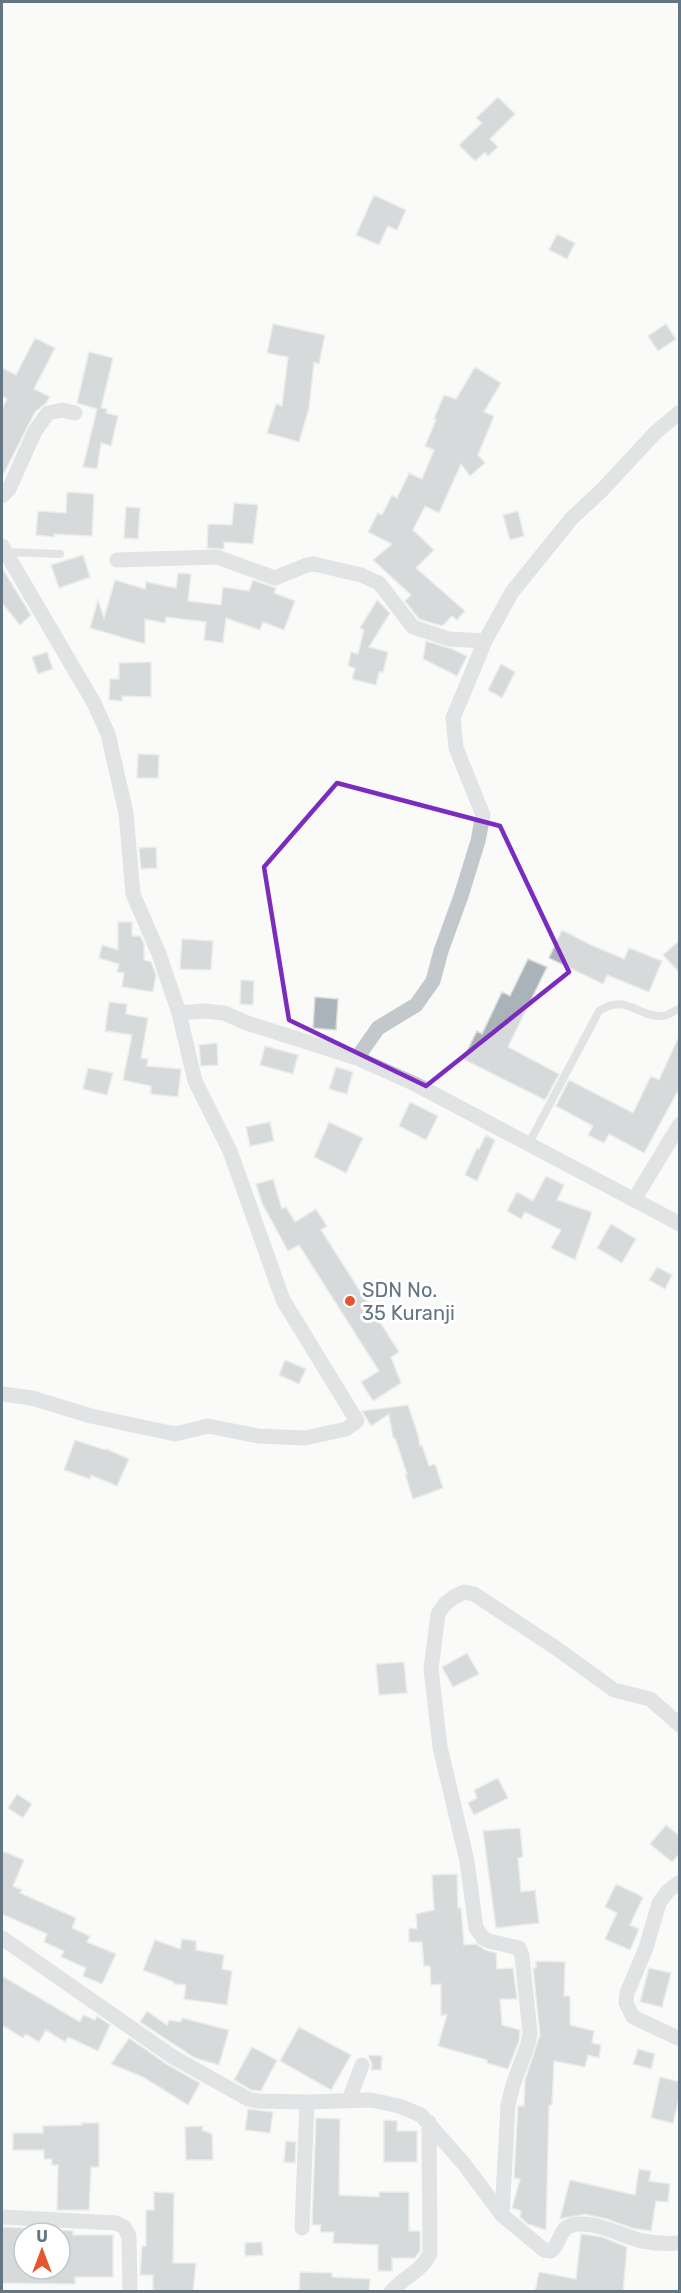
<svg xmlns="http://www.w3.org/2000/svg" width="681" height="2293" viewBox="0 0 681 2293" font-family="Rubik,sans-serif">
<rect width="100%" height="100%" fill="#fafaf8"/>
<path fill="#aab3b9" stroke="#dcdcda" stroke-width="1.5" d="M498 97 515 114 490 139 498 147 488 156 485 152 475 161 459 145 482 123 476 118Z
M374 195 406 210 397 230 388 226 379 245 356 235Z
M557 234 575 243 567 259 549 250Z
M273 324 325 335 319 364 314 362 309 408 299 442 267 433 276 404 282 406 288 357 267 353Z
M666 324 676 339 658 351 648 336Z
M35 338 55 348 34 389 50 397 46 403 35 412 2 477V409L7 399 2 396V368L16 375Z
M89 352 113 358 101 408 107 409 106 413 118 416 111 446 101 443 97 469 83 467 97 409 77 403Z
M475 367 501 383 484 412 494 416 478 455 485 463 470 476 461 464 439 513 425 506 413 530 434 550 416 568 465 611 457 620 452 616 442 626 419 619 405 601 411 595 373 560 392 544 368 532 378 513 382 515 392 495 397 498 409 473 422 479 434 450 425 446 436 420 434 419 444 395 456 399Z
M67 492 94 494 92 536 54 534V537L36 535 38 511 66 513Z
M234 503 258 505 253 544 224 542V549L207 548 208 524 232 525Z
M126 507 140 508 138 539 124 538Z
M518 511 524 536 510 540 503 515Z
M83 555 90 577 59 588 51 565Z
M2 568 31 615 20 625 2 603Z
M178 573 191 574 188 601 221 605 223 587 249 591 253 580 276 588 274 593 295 601 284 630 263 622 260 630 226 618 223 643 204 640 206 622 166 617 165 623 145 619V644L90 628 98 600 104 618 115 580 145 589 146 582 176 588Z
M377 600 390 613 369 647 388 652 383 672H379L376 685 352 679 355 668 348 666 351 652 358 654 364 630 360 628Z
M426 641 452 649 467 656 457 676 423 659Z
M47 652 53 669 38 674 32 657Z
M151 662V697L122 696V701L109 700 110 679H119V663Z
M501 664 515 672 502 698 488 690Z
M138 754 159 755 158 778H137Z
M156 847 157 868 141 869 139 848Z
M118 922H132V936H140L144 944V960L151 962 156 975 153 992 122 987 124 973 117 972 119 964 99 958 102 945 118 950Z
M562 930 591 945 624 959 629 948 662 961 649 992 607 975 603 984 549 958Z
M182 939 213 941 211 970 180 969Z
M680 940V973L663 955Z
M528 959 547 967 508 1047 559 1074 545 1100 463 1059 477 1031 482 1034 502 992 510 996Z
M241 980 254 981 253 1005 240 1004Z
M315 997 338 999 336 1030 313 1028Z
M109 1002 127 1004 126 1014 148 1018 141 1058 148 1059 147 1066 181 1069 178 1097 151 1094V1086L123 1080 132 1035 105 1031Z
M680 1034V1087L644 1153 609 1134 604 1143 588 1135 593 1126 556 1106 569 1080 633 1113 651 1076 659 1080Z
M217 1043 218 1065 201 1066 199 1045Z
M265 1046 298 1055 293 1074 260 1065Z
M336 1067 353 1072 347 1094 329 1089Z
M88 1068 113 1073 107 1095 83 1089Z
M410 1102 438 1116 426 1140 399 1126Z
M270 1122 274 1141 250 1146 246 1127Z
M329 1122 363 1138 346 1173 314 1157Z
M486 1135 495 1140 477 1181 465 1175 477 1148 479 1149Z
M546 1176 564 1185 557 1200 592 1212 575 1260 551 1248 561 1230 525 1212 521 1219 507 1211 517 1192 533 1201Z
M273 1179 282 1209 286 1207 295 1222 316 1209 327 1226 321 1230 399 1352 391 1357 401 1383 373 1401 361 1382 379 1371 299 1245 288 1251 262 1203 256 1184Z
M611 1224 636 1239 622 1263 597 1248Z
M657 1267 672 1275 665 1289 649 1280Z
M285 1360 306 1369 299 1384 279 1375Z
M408 1405 418 1435 420 1446 422 1445 429 1466 435 1464 443 1488 413 1499 405 1474H407L395 1438H393L389 1414 371 1426 362 1411Z
M75 1440 105 1450 106 1449 129 1459 117 1486 91 1475 90 1479 64 1470Z
M467 1653 479 1674 453 1687 442 1667Z
M404 1662 407 1693 379 1695 376 1664Z
M498 1778 508 1798 474 1815 468 1803 477 1798 474 1790Z
M17 1794 32 1804 23 1818 8 1808Z
M666 1825 680 1836V1853L672 1862 650 1844Z
M520 1828 523 1857 518 1858 521 1892 535 1890 539 1923 496 1928 483 1831Z
M2 1851 24 1860 13 1886 22 1890 20 1893 76 1918 72 1928 90 1936 87 1942 116 1954 102 1984 83 1976 86 1968 61 1957 64 1951 44 1942 47 1934 2 1914Z
M457 1874 458 1908H461L464 1945 476 1944 485 1950 496 1953 497 1969 513 1968 517 1999H500L502 2025 520 2030 519 2041 508 2069 487 2063V2060L438 2046 447 2015H441V1984L431 1985 430 1966H424L422 1942H409V1928L417 1929 416 1914 434 1910 432 1875Z
M616 1884 643 1897 630 1925 639 1929 630 1950 605 1939 617 1913 605 1907Z
M182 1939 196 1941V1950L224 1955 222 1969 232 1971 227 2005 184 1999 186 1985 174 1984V1982L143 1970 155 1940 180 1949Z
M536 1961 565 1962 564 1996H570V2025L594 2031 592 2043 601 2045 599 2058 588 2055 585 2067 554 2061 552 2105H549L546 2230 528 2224 520 2217 521 2211 512 2208 520 2179 514 2178 518 2106H524L525 2080 540 2035 533 1968H536Z
M649 1968 671 1973 662 2007 640 2002Z
M2 1976 80 2022 83 2015 95 2020 97 2016 110 2025 98 2051 68 2037 65 2042 46 2030 39 2042 26 2034 23 2038 2 2025Z
M147 2011 167 2025 169 2020 181 2022 182 2018 229 2030 219 2065 195 2058 140 2022Z
M299 2027 351 2055 331 2090 280 2061Z
M129 2038 168 2065 200 2083 188 2105 143 2077 111 2064Z
M252 2047 277 2060 261 2091 251 2090 234 2080Z
M638 2049 655 2054 651 2069 633 2064Z
M368 2055 382 2056 381 2070H371L372 2064Z
M660 2077 680 2082V2094L673 2123 651 2118Z
M248 2109 273 2112 270 2133 245 2130Z
M316 2118 340 2119 339 2195 379 2197V2192H409V2231H420V2251L415 2258H392V2271H378V2245L333 2243 334 2232H320L321 2225H312Z
M384 2120 397 2121V2131H417V2162H384Z
M82 2123H99V2167H91L89 2210H57L58 2165H52V2159H44V2150H13V2133H43V2126L82 2125Z
M203 2126 202 2130 212 2134 213 2160H186L185 2127Z
M286 2141 296 2142 295 2163 284 2162Z
M639 2169 651 2171 649 2181 670 2184 668 2202 656 2201 651 2231 632 2228 607 2219 585 2214 560 2219 570 2180 635 2195Z
M154 2192 174 2193 173 2263H196L193 2292H153V2275H140L142 2246H146V2210H154Z
M2 2227 24 2228V2269H60V2233H56V2230L73 2231V2235H113V2277H75V2284L2 2283Z
M581 2234 602 2237 627 2247 623 2292H535L539 2272 576 2279Z
M262 2242 263 2255 245 2256V2243Z
M300 2272 332 2273V2277L370 2279 369 2292H299Z"/>
<g fill="none" stroke-linecap="round" stroke-linejoin="round">
<path stroke="#c3c8cc" stroke-width="8" d="M6 552 60 554
M528 1145 599 1011C627 993 636 1017 662 1016 668 1016 674 1010 680 1009"/>
<path stroke="#c3c8cc" stroke-width="15" d="M2 496 9 489 35 431 48 413 62 410 75 413
M2 546 94 703 108 734 126 813 133 894 159 954 179 1013 195 1081 230 1151 283 1300 357 1421 346 1429 305 1438 258 1436 208 1426 175 1434 91 1416 32 1398 2 1394
M117 560 217 557 275 578 307 565 314 564 361 575 379 583 413 627 449 639 485 641
M179 1013 204 1011 224 1013 247 1023 357 1058 415 1084 680 1224
M357 1058 378 1028 416 1005 433 981 441 951 461 896 478 841 483 815 456 748 453 718 485 641 512 592 571 519 602 490 655 433 680 412
M634 1200 680 1124
M680 1882 668 1891 659 1903 646 1948 627 1993 626 2003 633 2017 680 2039
M2 1938 173 2057 248 2099 258 2101 307 2102 371 2100 399 2106 421 2115 464 2164 502 2215 544 2250 551 2251C559 2245 559 2234 566 2228 585 2215 624 2237 642 2241 654 2243 668 2244 680 2243
M349 2100 362 2065
M502 2215 508 2105 513 2085 528 2044 530 2033 522 1956 519 1948 489 1941 483 1938 476 1928 467 1861 440 1747 431 1669 438 1614 445 1604 454 1597 464 1592 474 1594 556 1648 614 1690 650 1699 680 1725
M2 2217 116 2223 124 2227 129 2236 130 2292
M302 2228 307 2102
M391 2292C404 2276 422 2272 430 2253L429 2122"/>
</g>
<path d="M0 0H681V2293H0ZM337 783 500 826 569 972 426 1086 289 1020 264 867Z" fill="#fafaf8" fill-opacity=".55" fill-rule="evenodd"/>
<path fill="none" stroke="#7b2cbf" stroke-width="4.5" stroke-linejoin="round" d="M337 783 500 826 569 972 426 1086 289 1020 264 867Z"/>
<circle fill="#e4572e" stroke="#fff" stroke-width="2" cx="350" cy="1301" r="6"/>
<g text-anchor="middle" stroke-width="6" stroke-linejoin="round" paint-order="stroke">
<g font-size="20" fill="#657683" stroke="#fff" text-anchor="start">
<text x="362" y="1297">SDN No.<tspan x="362" dy="23">35 Kuranji</tspan></text>
</g>
</g>
<rect width="681" height="2293" fill="none" stroke="#657683" stroke-width="6"/>
<g transform="translate(42 2251)"><circle r="28" fill="#ffffff" stroke="#c1c8cd" stroke-width="1.5"/>
<path d="M0-4.5L10 22L0 15L-10 22Z" fill="#e4572e"/>
<text y="-9" font-size="16" font-weight="bold" text-anchor="middle" fill="#657683">U</text>
</g>
</svg>
